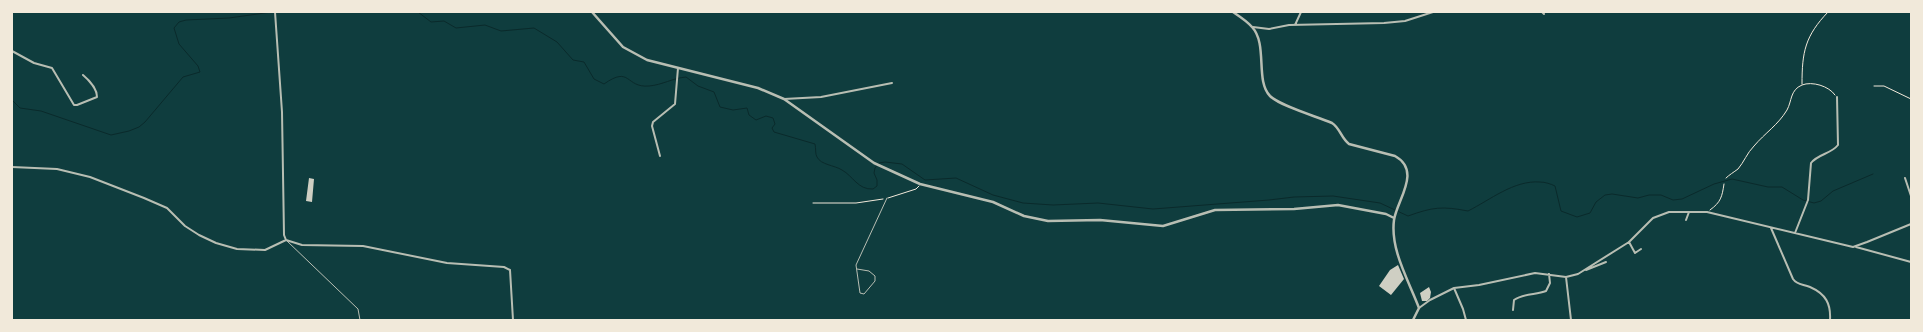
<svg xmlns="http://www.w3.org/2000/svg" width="1923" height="332" viewBox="0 0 1923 332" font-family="'IBM Plex Sans',sans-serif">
<rect width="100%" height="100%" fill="#0f3d3e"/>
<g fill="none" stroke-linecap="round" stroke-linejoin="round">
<path stroke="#0a2a2b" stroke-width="1" d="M418 12 431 22 444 21 456 28 485 25 501 31 534 28 557 42 573 60 584 62 594 79 604 84C631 65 625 88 649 86 662 85 673 78 686 77L698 86 714 92 720 107 733 110 747 108 749 115 756 120 766 116 773 118 775 124 772 128 774 132 815 144C816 148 815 154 817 157 821 165 834 165 842 170 853 176 858 190 873 189L877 186V180L874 173 875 168 879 163 885 162 902 164 925 180 956 178 993 195 1023 203 1053 205 1098 203 1153 209 1269 200 1294 197 1333 196 1380 203 1408 216C1433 207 1442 206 1468 211 1490 200 1514 180 1540 182 1545 182 1551 184 1555 186L1561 211 1577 217 1590 213 1596 202 1605 195 1612 194 1638 198 1649 195H1661L1673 200 1682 199 1714 184 1732 179 1768 187H1782L1803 200 1814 203 1821 201 1833 191 1873 174
M12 100 20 108 41 111 111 135 129 131 139 127 145 122 183 77 200 72 198 66 179 44 174 28 179 22 186 20 229 18 272 12"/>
</g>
<path fill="#cfcfc3" d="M309 178 314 179 312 202 306 201Z
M1398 265 1404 279 1391 295 1379 286 1390 270Z
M1429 287 1431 292 1430 298 1427 301H1422L1420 293Z"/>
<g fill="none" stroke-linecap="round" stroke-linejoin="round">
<path stroke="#f1e9da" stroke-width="1" d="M1802 84C1802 52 1805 36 1828 12
M1874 86H1884L1911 99
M1726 178C1729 175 1734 172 1738 169 1744 162 1747 153 1754 146 1765 133 1778 125 1787 110 1792 101 1790 90 1802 85 1812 81 1829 86 1835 95
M888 198 916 189 919 186
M813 203H856L883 199
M1710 210C1721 202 1722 197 1724 184"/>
<path stroke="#b8beb3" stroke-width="1" d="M287 241 358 309 360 320
M857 269 869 271 875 276V281L864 294 860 293 856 265 887 198"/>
<path stroke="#b8beb3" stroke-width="2" d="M275 12 282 112 284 235 286 240
M1542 12 1544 14
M1295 25 1301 12
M1253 27 1269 29 1289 25 1384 23 1405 21 1433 12
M12 51 34 63 52 68 74 105H77L97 97C97 89 89 80 83 75
M784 99 821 97 892 83
M660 156 652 126 653 122 675 104 678 68
M12 167 57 169 90 177 144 198 167 208 185 226 199 235 216 243 237 249 265 250 286 240 302 245 363 246 447 263 504 267 510 270 513 320
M1905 178 1911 196
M1686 220 1689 212
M1771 228 1793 279C1797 285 1803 284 1810 287 1826 294 1831 304 1830 320
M1795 233 1808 200 1811 163C1818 154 1831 154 1838 145L1837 97
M1629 242 1635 253 1641 249
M1856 247 1911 262
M1586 270 1606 262
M1566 277 1571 320
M1454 288 1463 309 1466 320
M1419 308 1430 300 1454 288 1479 285 1535 273 1566 277 1578 274 1629 242 1653 218 1669 212H1707L1853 247 1867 242 1911 224
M1513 310 1514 300C1524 293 1536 295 1546 291L1550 283 1549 274"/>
<path stroke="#b8beb3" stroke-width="2.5" d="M592 12 623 47 647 60 758 88 784 99 874 163 920 184 993 202 1024 216 1048 221 1100 220 1163 226 1215 210 1294 209 1338 205 1386 214 1394 218
M1233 12C1239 16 1247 21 1252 27 1268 44 1255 81 1270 96 1282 107 1316 116 1332 123 1340 128 1341 138 1349 144L1395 156C1422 171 1397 200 1394 220 1390 250 1409 281 1419 308L1413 320"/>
</g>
<rect width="1923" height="332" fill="none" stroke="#f1e9da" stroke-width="26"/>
</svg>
